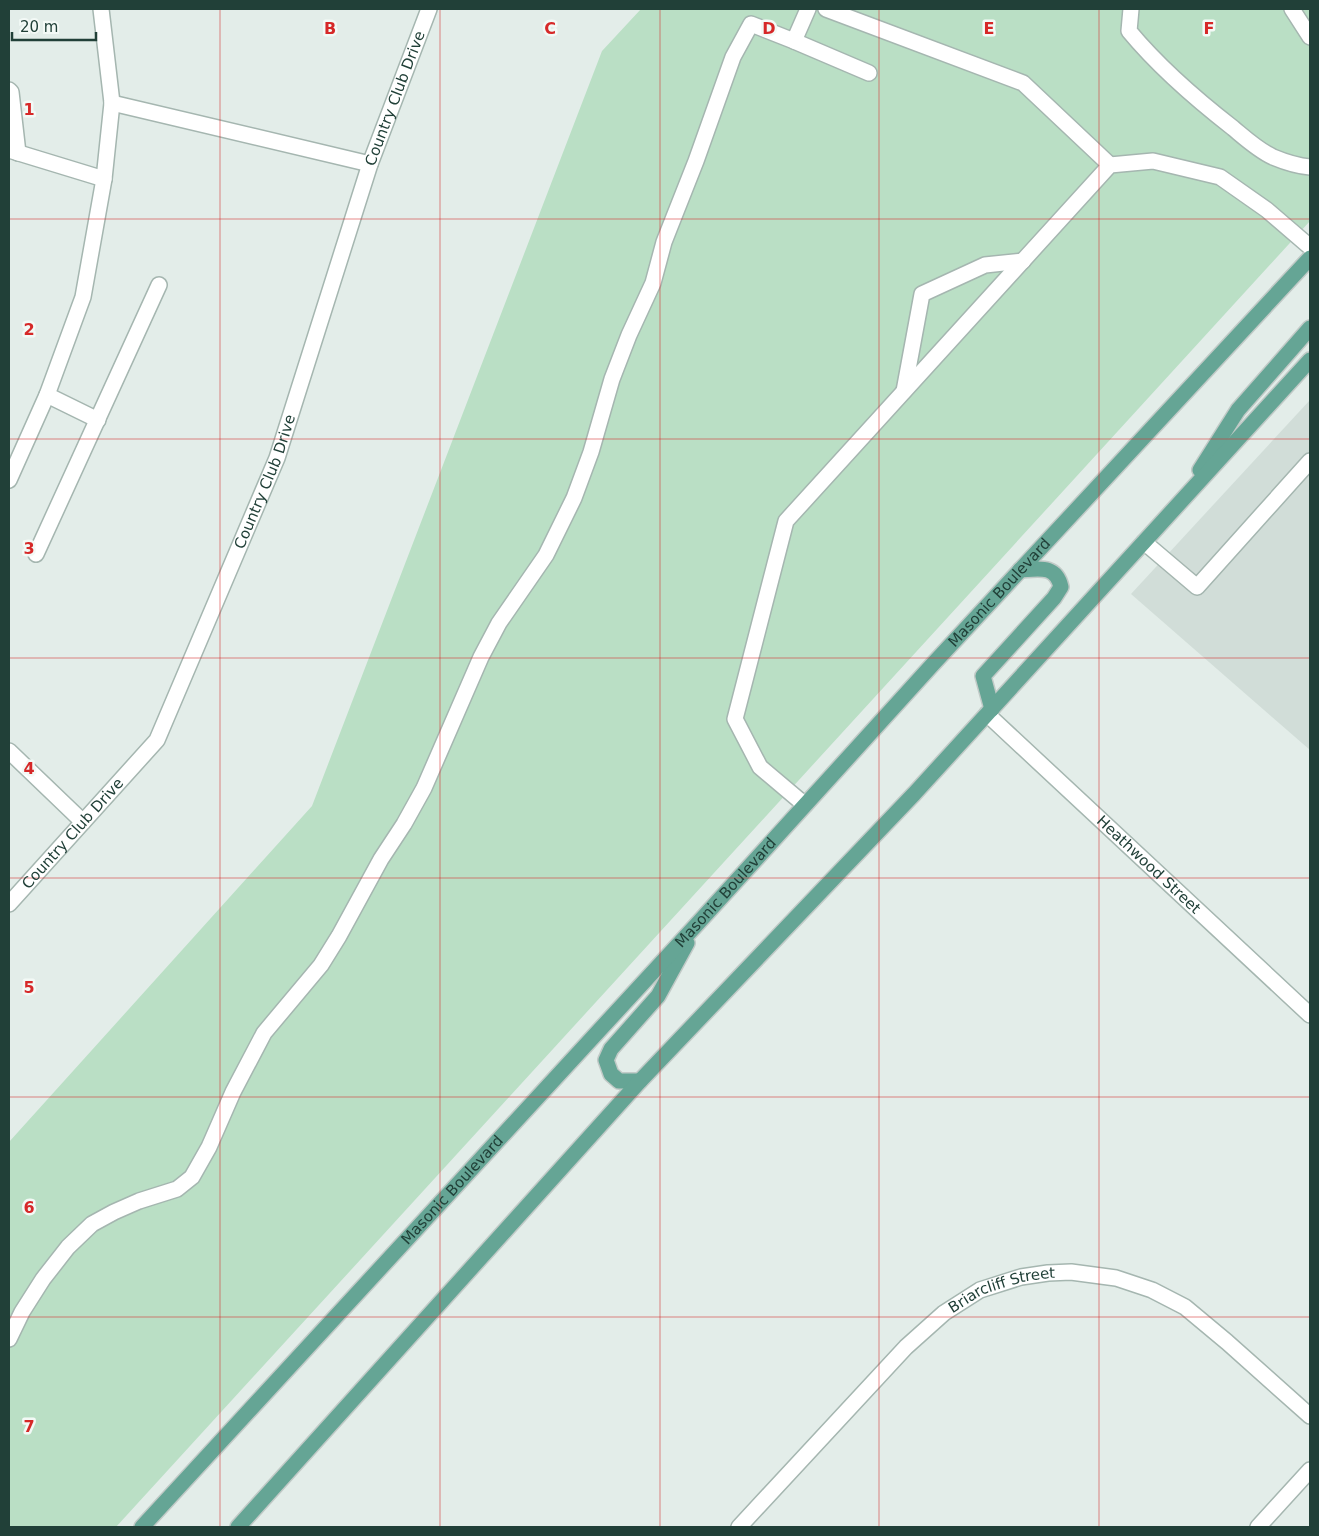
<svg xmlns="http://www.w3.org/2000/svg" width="1319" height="1536" viewBox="0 0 1319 1536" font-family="'DejaVu Sans',sans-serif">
<rect width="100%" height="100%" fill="#e3ede9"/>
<path fill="#d1ddd8" d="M1310 400V750L1131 594Z"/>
<path fill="#badfc5" d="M641 9H1310V221L116 1527H9V1142L312 806 602 51Z"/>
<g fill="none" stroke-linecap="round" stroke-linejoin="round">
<g stroke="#a5b6b0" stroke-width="18">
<g id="minor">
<path d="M826 9 1023 83 1110 165"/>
<path d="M1131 9 1129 31C1158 66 1197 100 1233 128 1245 138 1258 150 1273 157 1285 162 1298 166 1310 167"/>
<path d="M1292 9 1310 37"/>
<path d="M794 41 869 73"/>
<path d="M9 90 11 92 18 153"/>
<path d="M112 103 370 164"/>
<path d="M9 150 104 179"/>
<path d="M904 391 922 294 985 265 1023 261"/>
<path d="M47 395 98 420"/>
<path d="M9 480 47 395 83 297 104 179 112 103 101 9"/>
<path d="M1144 542 1197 587 1310 461"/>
<path d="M36 554 159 285"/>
<path id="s1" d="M987 714 1310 1015"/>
<path d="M9 751 83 822"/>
<path d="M805 805 760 767 735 719 786 521 1110 165 1153 161 1220 177 1267 210 1310 247"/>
<path id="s2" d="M9 904 157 740 277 458 370 164 429 9"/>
<path d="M9 1339 22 1312 43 1279 68 1247 92 1224 114 1212 139 1201 177 1189 192 1177 209 1147 233 1092 264 1033 321 965 339 936 381 859 404 824 424 788 481 657 499 623 546 555 574 498 591 452 612 379 629 335 653 283 664 242 696 161 733 57 751 24 794 41 808 9"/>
<path id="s3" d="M739 1527 906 1347 944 1313 980 1290 1021 1277 1048 1273 1071 1272 1116 1278 1152 1290 1185 1307 1227 1342 1310 1416"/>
<path d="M1258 1527 1310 1470"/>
</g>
</g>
<g stroke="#c1cac7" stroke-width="18">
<g id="major">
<path d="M1200 470 1238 410 1310 328"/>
<path d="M992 709 983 676 1054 598 1061 587C1056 564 1038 569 1020 570"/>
<path d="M640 1081H619L611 1074 606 1060 611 1049 658 996 687 943"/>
<path id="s4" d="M142 1527 699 922 933 664 1310 258"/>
<path d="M238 1527 640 1081 914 794 1310 360"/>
</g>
</g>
<use href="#minor" stroke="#fff" stroke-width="15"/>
<use href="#major" stroke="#65a595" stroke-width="15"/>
</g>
<path fill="none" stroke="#d62828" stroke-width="1" stroke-opacity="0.55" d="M220 9V1527M440 9V1527M660 9V1527M879 9V1527M1099 9V1527M9 219H1310M9 439H1310M9 658H1310M9 878H1310M9 1097H1310M9 1317H1310"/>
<g text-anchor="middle" stroke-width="5" stroke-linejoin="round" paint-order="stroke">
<g font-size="15" fill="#214038" stroke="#f3f9f6">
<text dy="5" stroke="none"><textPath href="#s2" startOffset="906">Country Club Drive</textPath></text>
<text dy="5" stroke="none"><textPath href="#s2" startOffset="501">Country Club Drive</textPath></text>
<text dy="5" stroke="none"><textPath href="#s4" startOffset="1268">Masonic Boulevard</textPath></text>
<text dy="5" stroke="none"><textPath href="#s2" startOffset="95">Country Club Drive</textPath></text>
<text dy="5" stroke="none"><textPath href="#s1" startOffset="221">Heathwood Street</textPath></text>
<text dy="5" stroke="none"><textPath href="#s4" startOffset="862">Masonic Boulevard</textPath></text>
<text dy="5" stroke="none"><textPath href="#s4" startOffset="458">Masonic Boulevard</textPath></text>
<text dy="5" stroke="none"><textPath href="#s3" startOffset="360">Briarcliff Street</textPath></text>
</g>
</g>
<g font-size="16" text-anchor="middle" font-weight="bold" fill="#d62828" stroke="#f3f9f6" stroke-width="5" stroke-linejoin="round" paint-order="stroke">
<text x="330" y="34">B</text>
<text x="550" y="34">C</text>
<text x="769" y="34">D</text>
<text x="989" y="34">E</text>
<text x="1209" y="34">F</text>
<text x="29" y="115">1</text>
<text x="29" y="335">2</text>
<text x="29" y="554">3</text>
<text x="29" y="774">4</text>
<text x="29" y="993">5</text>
<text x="29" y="1213">6</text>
<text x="29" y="1432">7</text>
</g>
<rect width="1319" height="1536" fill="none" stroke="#214038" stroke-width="20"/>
<path d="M12 32v8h84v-8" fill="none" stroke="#214038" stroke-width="2.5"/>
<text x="20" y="32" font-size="15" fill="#214038" stroke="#f3f9f6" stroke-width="4" paint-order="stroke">20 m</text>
</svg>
